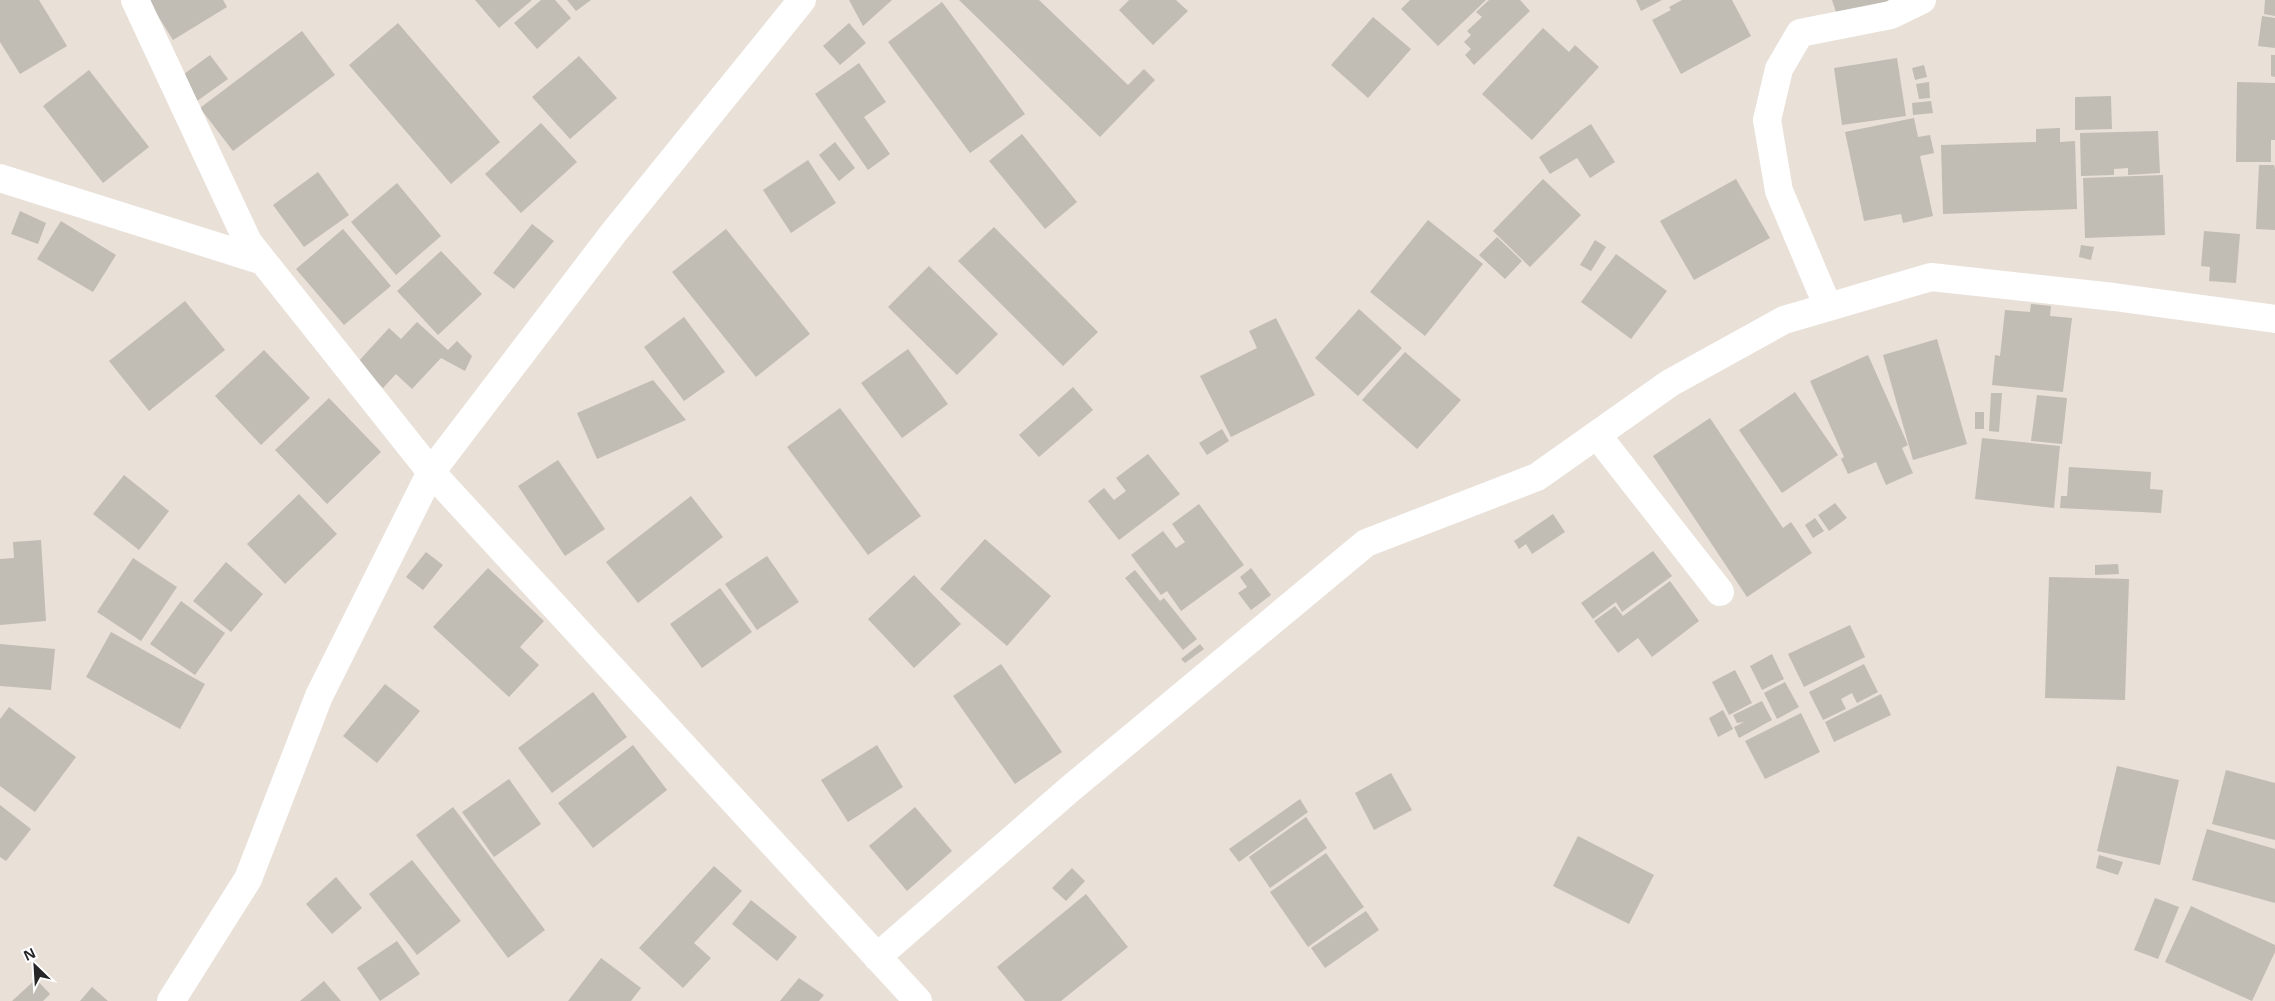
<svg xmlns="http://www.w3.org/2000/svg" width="2275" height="1001" viewBox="0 0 2275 1001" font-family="'Open Sans',sans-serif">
<rect width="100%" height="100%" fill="#e9e0d8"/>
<path fill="#c1bcb4" d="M0 0H39L67 46 20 74 0 42Z
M148 0H223L227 7 173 40Z
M475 0H532L499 28Z
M541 0H555L571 18 537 49 514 23Z
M567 0H591L576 11Z
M849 0H892L863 26Z
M959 0H1039L1128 85 1144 69 1155 80 1100 137Z
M1129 0H1176L1188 11 1153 45 1119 10Z
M1410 0H1486L1438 46 1401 9Z
M1489 0H1520L1530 11 1474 65 1465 55 1471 49 1464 42 1471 35 1467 31 1482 17 1476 12Z
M1636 0H1662L1641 11Z
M1682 0H1732L1751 36 1681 74 1652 20 1671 10 1669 7Z
M1832 0H1888V1L1837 15Z
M2265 0H2275V16L2264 14Z
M942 2 1025 114 970 153 888 42Z
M2262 16 2275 18V48L2258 46Z
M1373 17 1411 49 1368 98 1331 65Z
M398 23 500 142 451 184 349 65Z
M849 23 866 43 840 65 823 46Z
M1543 28 1569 52 1575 45 1599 67 1532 140 1482 94Z
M302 31 335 75 233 151 200 108Z
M210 55 228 79 197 101 180 77Z
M2271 55H2275V77L2271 76Z
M579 56 617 98 570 139 532 97Z
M1897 58 1906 116 1842 125 1834 68Z
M859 63 886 102 864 117 890 154 868 170 815 94Z
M1924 65 1927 77 1915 80 1912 68Z
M89 70 149 147 103 183 43 106Z
M1929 82 1930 98 1919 99 1916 84Z
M2237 82 2275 83V140H2271V162H2236Z
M2111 96 2112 129 2075 130V97Z
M1931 101 1933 113 1913 115 1912 103Z
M1914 118 1918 137 1930 135 1934 153 1920 156 1933 216 1903 223 1901 214 1864 221 1845 132Z
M541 123 577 162 521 213 485 174Z
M1591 124 1615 162 1590 178 1577 158 1550 174 1539 157Z
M2060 128V142L2075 141 2077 209 1943 214 1941 145 2036 142V129Z
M2158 131 2160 173 2128 175V168L2114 169V175L2081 176 2080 133Z
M1022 134 1077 202 1045 229 989 161Z
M835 142 855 168 839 181 819 155Z
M808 160 836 203 791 233 763 190Z
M2259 165H2274L2275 169V230L2256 229Z
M318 172 349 215 304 247 273 205Z
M2163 175 2165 235 2085 238 2083 178Z
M1543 179 1581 215 1530 267 1493 231Z
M1736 179 1770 238 1694 280 1660 221Z
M397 183 441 236 396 275 351 222Z
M20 211 46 223 38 244 11 234Z
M1428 220 1483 264 1425 336 1370 292Z
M61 221 116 255 93 292 37 259Z
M532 224 554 241 514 289 493 273Z
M994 227 1098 332 1063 366 958 261Z
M343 229 391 286 344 325 296 269Z
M726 229 810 334 756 377 672 272Z
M2204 231 2240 234 2236 283 2209 281 2210 267 2201 266Z
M1497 237 1522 261 1505 279 1479 255Z
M1595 240 1606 247 1591 271 1580 265Z
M2081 245 2094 247 2091 260 2079 257Z
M441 251 482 294 438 335 397 291Z
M1616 254 1667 291 1631 339 1581 302Z
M929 266 998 334 957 375 888 307Z
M185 301 225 350 149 411 109 361Z
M2031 304 2051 306 2050 316 2072 318 2063 392 1992 385 1995 355 2000 356 2005 310 2030 312Z
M1359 309 1402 348 1358 396 1315 358Z
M684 317 725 372 684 401 644 347Z
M1276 318 1315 395 1231 437 1200 376 1257 348 1249 331Z
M417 322 448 350 457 341 472 356 465 371 441 358 412 389 396 374 383 388 357 363 389 328 401 339Z
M1937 339 1967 444 1913 460 1883 355Z
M908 349 948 404 902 438 861 383Z
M264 350 310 398 261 445 215 396Z
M1405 352 1461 400 1417 449 1362 400Z
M1868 355 1908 445 1902 448 1913 473 1886 485 1876 462 1848 474 1841 459 1844 457 1810 381Z
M653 380 686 420 597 459 577 413Z
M1073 387 1093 410 1039 457 1019 435Z
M1795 392 1838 455 1782 493 1739 430Z
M1991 393H2002L1999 432 1989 431Z
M2037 395 2067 398 2062 444 2031 441Z
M329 398 381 452 327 504 275 450Z
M840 408 921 516 868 555 787 447Z
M1975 412H1984V429H1975Z
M1710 418 1783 528 1791 522 1812 553 1747 597 1653 456Z
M1222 429 1229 441 1207 455 1199 443Z
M1982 438 2060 446 2054 508 1975 499Z
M1148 454 1180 494 1119 540 1088 501 1104 488 1114 500 1126 491 1116 478Z
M558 460 605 529 565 556 518 486Z
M2069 467 2151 472 2150 489 2163 490 2161 513 2060 508 2061 496H2067Z
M124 475 169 511 139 550 93 514Z
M299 494 337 534 285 584 247 544Z
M691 496 723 537 638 603 606 562Z
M1835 503 1847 518 1829 531 1818 515Z
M1199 504 1244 565 1181 611 1167 591 1161 595 1131 555 1163 531 1176 548 1185 542 1172 524Z
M1553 514 1565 532 1532 554 1526 544 1519 549 1514 541Z
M1815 518 1824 531 1813 538 1805 525Z
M985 539 1051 596 1007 646 940 589Z
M41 540 46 621 0 625V559L14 558 13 542Z
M1653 551 1672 576 1622 612 1616 602 1593 619 1581 603Z
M426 552 443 565 423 590 406 577Z
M767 556 799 602 757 630 725 584Z
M133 558 177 587 141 641 97 612Z
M226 562 263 594 231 632 193 601Z
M2118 564 2119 574 2095 575V565Z
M488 568 544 621 520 647 539 665 509 697 433 627Z
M1251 568 1271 595 1251 610 1238 593 1247 587 1240 577Z
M1135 570 1160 601 1164 598 1197 639 1183 650 1125 578Z
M914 575 961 624 914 668 868 619Z
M2049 577 2129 579 2125 700 2045 698Z
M1670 581 1699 621 1652 657 1638 638 1618 653 1594 621 1615 606 1623 616Z
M720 588 752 632 702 668 670 624Z
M181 601 225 633 195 675 150 644Z
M1850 625 1865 657 1804 687 1788 654Z
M111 632 205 684 180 729 86 677Z
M0 644 55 649 51 690 0 686Z
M1200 644 1204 649 1185 663 1181 659Z
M1772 654 1784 679 1762 690 1750 666Z
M1001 664 1062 752 1015 784 953 696Z
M1864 664 1878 692 1857 703 1852 693 1841 699 1846 709 1823 720 1809 692Z
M1735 670 1752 703 1729 715 1712 682Z
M1785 682 1799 707 1777 719 1764 693Z
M385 684 420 711 377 763 343 736Z
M593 692 627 737 552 793 518 748Z
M1881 694 1891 715 1834 742 1825 722Z
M1762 701 1772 720 1739 738 1734 727 1744 722 1737 723 1733 715Z
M9 707 76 757 35 812 0 786V719Z
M1723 710 1733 729 1718 737 1709 718Z
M1801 713 1820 752 1765 779 1745 741Z
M633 745 667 790 593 848 558 803Z
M877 745 903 787 848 822 821 780Z
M2117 766 2179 780 2160 865 2097 851Z
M2226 770 2275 783V840L2212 824Z
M1391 773 1412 810 1374 830 1355 793Z
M509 779 541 824 494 857 462 812Z
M1300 799 1308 812 1239 862 1229 849Z
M0 805 31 829 6 861 0 857Z
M453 807 545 930 508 958 416 835Z
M915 807 952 851 907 891 869 846Z
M1306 817 1327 848 1270 888 1249 857Z
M2207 829 2275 849V903L2192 880Z
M1578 836 1654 875 1629 924 1553 886Z
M1326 853 1364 907 1308 947 1270 892Z
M2099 855 2123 862 2118 875 2096 868Z
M412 860 461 921 417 955 369 894Z
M714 866 742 891 694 943 711 958 683 988 639 948Z
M1072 868 1085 881 1066 901 1052 888Z
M336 877 362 908 332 934 306 904Z
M1086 894 1128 947 1061 1001H1025L997 967Z
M2155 898 2179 907 2158 959 2134 950Z
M751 900 797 937 777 961 732 924Z
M2191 906 2275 945V952L2252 1001 2165 962Z
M1366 911 1379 930 1325 968 1311 948Z
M397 941 420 974 380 1001 357 968Z
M601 958 641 988 631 1001H568Z
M799 978 824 995 819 1001H780Z
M36 979 50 994 43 1001H12Z
M324 981 341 1001H300Z
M92 987 108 1001H80Z"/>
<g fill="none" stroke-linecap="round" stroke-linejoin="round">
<path stroke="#fff" stroke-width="28" d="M135 0 248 242
M1828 307 1779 191 1767 120 1779 69 1800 33 1891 15 1922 0
M1597 435 1720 592
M431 472 918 1001
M877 957 1070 789 1366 543 1537 477 1670 383 1784 320 1931 277 2114 297 2275 319"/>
<path stroke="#fff" stroke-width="28" d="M0 178 263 261
M248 242 431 472
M171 1001 248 879 319 696 431 472 615 231 802 0"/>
</g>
<g transform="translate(35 966) rotate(335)" stroke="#ffffff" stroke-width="4" paint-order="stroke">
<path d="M0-4L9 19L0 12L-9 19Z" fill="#272727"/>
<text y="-8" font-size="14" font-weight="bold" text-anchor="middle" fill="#272727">N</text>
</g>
</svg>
